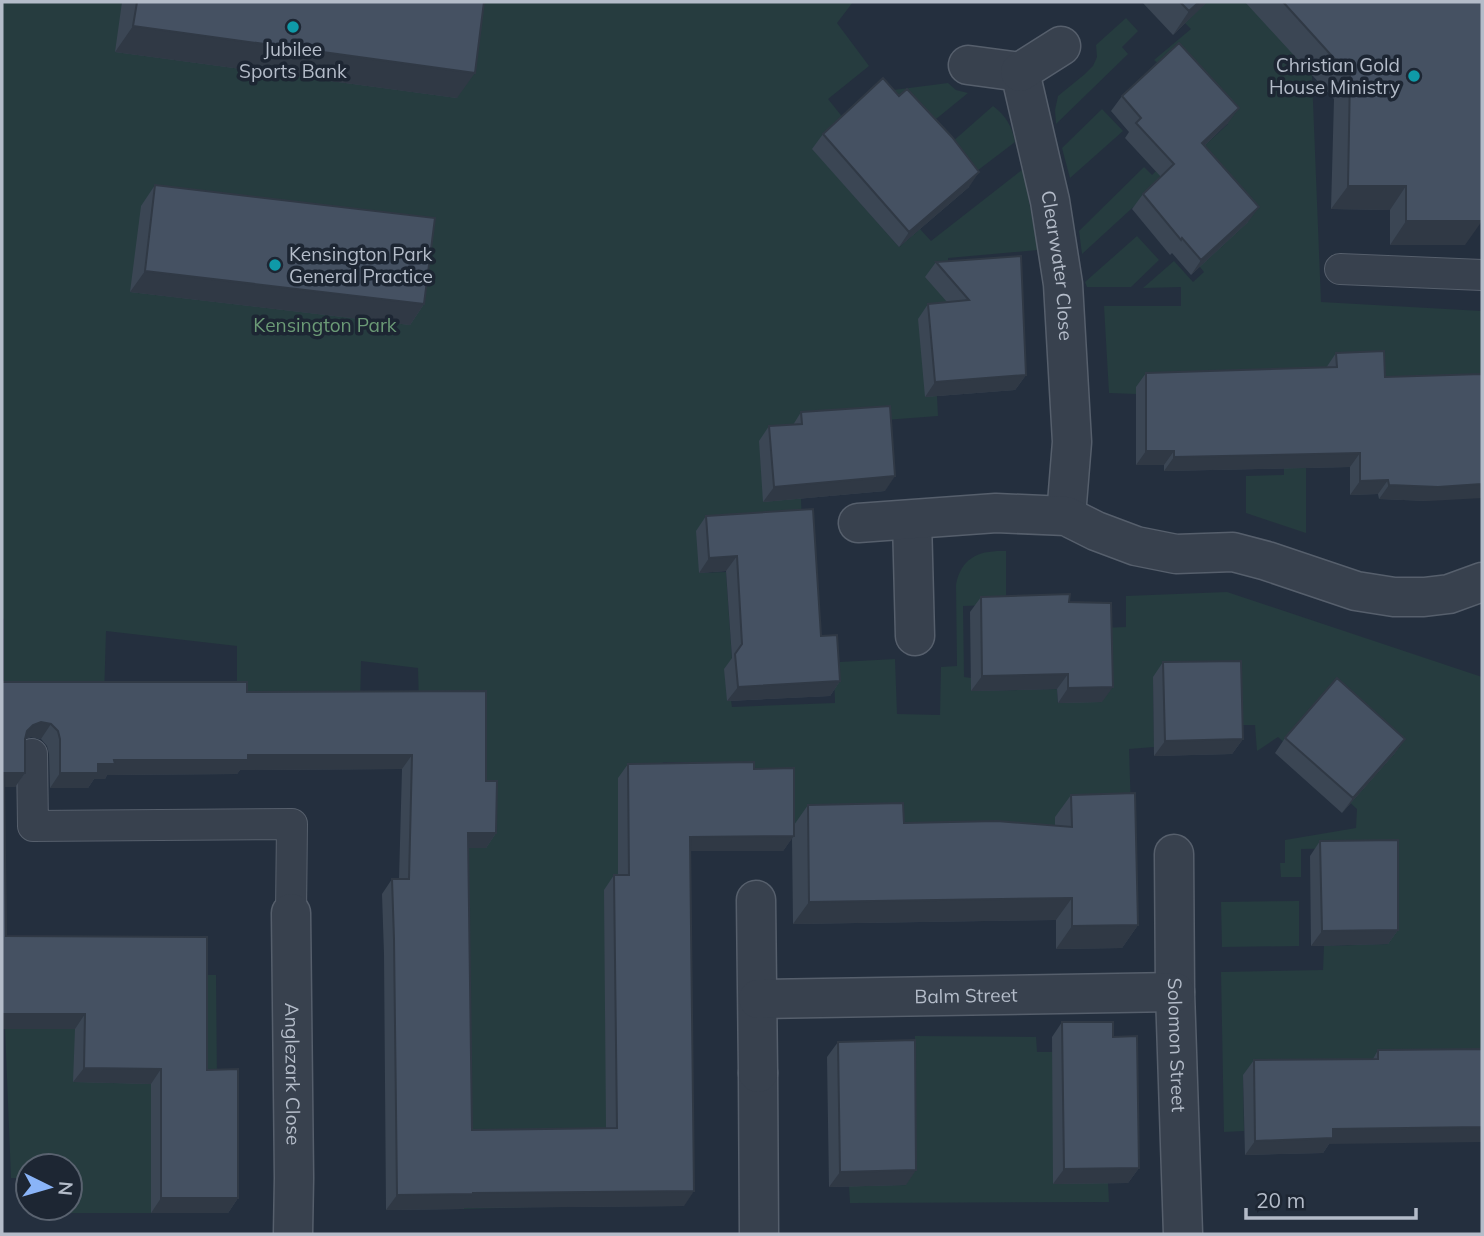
<svg xmlns="http://www.w3.org/2000/svg" width="1484" height="1236" viewBox="0 0 1484 1236" font-family="Mulish,sans-serif">
<rect width="100%" height="100%" fill="#242f3e"/>
<path fill="#263c3f" d="M2 2H853L837 23 869 66 828 99 844 119 813 149 899 247 920 229 931 241 1023 169 1038 250 948 258 949 316 937 396 938 416 791 427 801 499 802 524 699 573 726 572 732 659 725 669 727 696 731 701 732 707 835 703 834 672 840 671V662L895 659 897 714 940 715 941 667 957 666 956 585C961 557 980 550 1006 551V597H994V605L963 606 964 677 971 678 972 691 1057 689 1058 703 1101 628 1126 627V596L1227 592 1482 677V1063L1243 1076 1244 1131 1224 1132 1221 972 1323 970 1324 946 1388 944 1353 848 1301 849V877H1281L1280 863H1285V840L1356 828 1357 809 1278 737 1257 751 1255 725H1231L1153 677 1154 747 1129 749 1131 809 1056 854 862 846 792 847V837L744 784 743 762H663L662 778 618 877 607 1143 534 1144 536 1207 463 1209 458 848H486L419 706 418 668 361 661 360 706 237 707V646L106 631 104 697 53 737 4 736V619L2 618Z
M1207 2H1309L1321 302 1482 311V412L1328 431 1136 387V394L1109 393 1104 306H1181V287L1143 288 1174 261 1193 282 1204 272 1200 267 1190 159 1228 124 1154 60 1191 29 1185 23Z
M1126 18 1138 31 1122 47 1128 54 1056 124 1055 110 1058 96 1085 74 1093 66 1097 57 1096 45Z
M948 83 956 90 968 93 925 128 878 92Z
M993 106C1006 116 1012 126 1015 142L969 177 935 157Z
M1102 109 1123 131 1070 178 1062 148Z
M1144 167 1152 175 1159 168 1166 177 1082 254 1079 231Z
M1137 236 1159 260 1131 287H1087L1085 282Z
M1306 466V533L1246 513V476L1284 475V467Z
M1299 901V946L1222 947 1221 902Z
M197 975H216L217 1084H151V1213H42V1208H70V1166H28V1178H11L5 1028Z
M915 1036 1036 1037 1037 1052H1052L1108 1183 1109 1202 850 1203 849 1186 906 1185 904 1056H915Z"/>
<g fill="none" stroke-linecap="round" stroke-linejoin="round">
<g stroke="#565f6c" stroke-width="32">
<path id="service" d="M1340 269 1482 275
M32 754 33 826 292 824 291 913"/>
</g>
<g stroke="#565f6c" stroke-width="41">
<path id="pedestrian" d="M758 1073 759 1234"/>
</g>
<g stroke="#565f6c" stroke-width="41">
<g id="minor">
<path id="s1" d="M968 65 1020 72 1050 201 1063 284 1072 442 1066 516"/>
<path d="M1020 72 1061 46"/>
<path d="M912 520 915 636"/>
<path d="M858 523 996 513 1066 516 1096 531 1136 546 1176 554 1233 552 1267 561 1356 591 1394 597H1424L1449 594 1482 582"/>
<path id="s2" d="M1174 854 1175 992 1183 1234"/>
<path d="M756 900 758 1073"/>
<path id="s3" d="M291 913 294 1178 293 1234"/>
<path id="s4" d="M758 999 1175 992"/>
</g>
</g>
<use href="#service" stroke="#38414e" stroke-width="30"/>
<use href="#pedestrian" stroke="#38414e" stroke-width="38"/>
<use href="#minor" stroke="#38414e" stroke-width="38"/>
</g>
<path fill="#3b4654" d="M122 2H484L457 98 115 52Z
M1142 2H1207L1173 35Z
M1245 2H1482L1465 245H1390V210L1331 209 1334 99Z
M1122 96 1228 123 1205 145 1248 222 1191 275 1172 253 1170 255 1132 209 1143 194 1161 177 1125 138 1129 132 1111 111Z
M823 134 969 187 899 247 812 149Z
M155 185 424 304 410 325 130 292 141 206Z
M1021 256 1026 375 1015 390 925 397 918 319 928 304 947 302 925 277 936 262Z
M1336 353 1385 377 1428 501 1379 499 1378 494 1350 495V467L1164 471V465H1136V387L1146 373 1326 368Z
M801 412 885 491 763 502 759 441 769 426 793 425Z
M706 516 840 681 830 696 727 701 724 669 732 658 726 571 699 573 696 531Z
M981 597 1069 602 1102 702 1058 703 1057 689 971 691 970 612Z
M1163 662 1243 739 1232 754 1154 756 1153 677Z
M2 682 247 692 486 781 496 833 486 848H468L472 1130 606 1128 604 890 614 875H618V778L628 764 754 769 794 825 808 805 904 823 1055 826V817L1071 795 1138 925 1122 948 1056 949V920L793 924 792 838 783 851H691L684 1206 464 1208 463 1209 386 1210 384 954 382 894 392 879H399L402 769 240 770 237 774 107 775 105 779H94L88 788H50L49 754 47 746 41 739 31 737 25 739V773L15 787H4L6 936 207 1070 238 1198 228 1213H151V1084L73 1082 75 1029H2Z
M1285 738 1405 739 1394 754 1342 813 1275 753Z
M1320 841 1398 930 1388 944 1311 946 1310 856Z
M1062 1022 1113 1037 1139 1168 1128 1183 1053 1184 1052 1037Z
M838 1042 906 1185 829 1187 827 1057Z
M1482 1049 1329 1144 1323 1153 1245 1155 1243 1075 1254 1060 1373 1059 1378 1050Z"/>
<path fill="#303945" d="M1199 2H1207L1173 35 1189 11Z
M133 26 475 73 457 98 115 52Z
M1239 108 1228 123 1192 157 1202 143Z
M979 172 969 187 899 247 909 232Z
M1348 186H1406L1390 210 1331 209Z
M1259 207 1248 222 1191 275 1201 260Z
M1406 221H1482L1465 245H1390Z
M145 271 424 304 410 325 130 292Z
M1026 375 1015 390 925 397 935 382Z
M1146 451H1174L1164 465H1136Z
M1360 453 1350 467 1164 471 1174 457Z
M895 476 885 491 763 502 774 487Z
M1388 480 1378 494 1350 495 1360 481Z
M1482 484V498L1428 501 1379 499 1389 485Z
M737 556 726 571 699 573 709 558Z
M1068 674 1057 689 971 691 982 676Z
M840 681 830 696 727 701 738 687Z
M1113 687 1102 702 1058 703 1068 688Z
M41 722 51 724 41 739 31 737 23 739 27 731 33 725Z
M1243 739 1232 754 1154 756 1165 741Z
M1405 739 1394 754 1342 813 1353 798Z
M248 755H412L402 769 240 770 237 774 107 775 105 779H94L88 788H50L60 773 114 760Z
M4 773H25L15 787H2Z
M468 833H496L486 848H458Z
M794 836 783 851H680L690 837Z
M1072 898 1056 920 793 924 809 902Z
M1138 925 1122 948 1056 949 1072 926Z
M1398 930 1388 944 1311 946 1322 931Z
M2 1014H85L75 1029H2Z
M84 1068 161 1069 151 1084 73 1082Z
M1482 1127V1142L1329 1144 1323 1153 1245 1155 1255 1141 1333 1129Z
M1139 1168 1128 1183 1053 1184 1064 1169Z
M916 1170 906 1185 829 1187 840 1172Z
M694 1191 684 1206 464 1208 463 1209 386 1210 397 1195 473 1193Z
M161 1198H238L228 1213H151Z"/>
<path fill="#455162" stroke="#303945" stroke-width="2" d="M137 2H484L475 73 133 26Z
M1180 2H1199L1189 11Z
M1283 2H1482V221H1406V186H1348L1350 76Z
M1179 43 1239 108 1202 143 1259 207 1201 260 1182 238 1181 240 1143 194 1174 164 1136 123 1141 118 1122 96Z
M883 78 899 96 907 89 952 137 979 172 909 232 823 134Z
M155 185 435 218 424 304 145 271Z
M1021 256 1026 375 935 382 928 304 969 300 936 262Z
M1384 351 1385 377 1482 374V484L1438 487 1389 485 1388 480 1360 481V453L1174 457V451H1146V373L1337 367 1336 353Z
M890 406 895 476 774 487 769 426 802 424 801 412Z
M813 509 821 636 837 635 840 681 738 687 735 654 742 644 737 556 709 558 706 516Z
M1070 594 1069 602 1111 603 1113 687 1068 688V674L982 676 981 597Z
M1241 661 1243 739 1165 741 1163 662Z
M1337 678 1405 739 1353 798 1285 738Z
M2 682H247V692L486 691V781H497L496 833H468L472 1130 617 1128 614 875H629L628 764 754 762V769L794 768V836L690 837 694 1191 473 1193V1194L397 1195 394 939 392 879H409L412 755H248V760H114L115 764H98V773H60V739L58 731 51 724 41 722 33 725 27 731 25 739V773H4L6 936 207 937V1070L238 1069V1198H161V1069L84 1068 85 1014H2Z
M1135 793 1138 925 1072 926V898L809 902 808 805 903 803 904 823 997 821 1072 827 1071 795Z
M1398 840V930L1322 931 1320 841Z
M1062 1022H1113V1037L1137 1036 1139 1168 1064 1169Z
M915 1040 916 1170 840 1172 838 1042Z
M1482 1049V1127L1333 1129V1138L1255 1141 1254 1060 1378 1059V1050Z"/>
<g fill="#0f9aa8" stroke="#1d2633" stroke-width="2.5">
<circle cx="293" cy="27" r="7"/>
<circle cx="1414" cy="76" r="7"/>
<circle cx="275" cy="265" r="7"/>
</g>
<g text-anchor="middle" stroke-width="7" stroke-linejoin="round" paint-order="stroke">
<g font-size="19" fill="#b4bcc9" stroke="#1d2633">
<text x="293" y="56">Jubilee<tspan x="293" dy="22">Sports Bank</tspan></text>
<text x="1400" y="72" text-anchor="end">Christian Gold<tspan x="1400" dy="22">House Ministry</tspan></text>
<text x="289" y="261" text-anchor="start">Kensington Park<tspan x="289" dy="22">General Practice</tspan></text>
</g>
<g font-size="19" fill="#b4bcc9" stroke="#1d2633">
<text dy="7" stroke="none"><textPath href="#s1" startOffset="250">Clearwater Close</textPath></text>
<text dy="7" stroke="none"><textPath href="#s4" startOffset="208">Balm Street</textPath></text>
<text dy="7" stroke="none"><textPath href="#s2" startOffset="191">Solomon Street</textPath></text>
<text dy="7" stroke="none"><textPath href="#s3" startOffset="161">Anglezark Close</textPath></text>
</g>
<g font-size="19" fill="#6b9a76" stroke="#1d2633">
<text x="325" y="332">Kensington Park</text>
</g>
</g>
<rect width="1484" height="1236" fill="none" stroke="#b4bcc9" stroke-width="7"/>
<g transform="translate(49 1187) rotate(95)"><circle r="33" fill="#1d2633" stroke="#59626f" stroke-width="2"/>
<path d="M0-5L12 26L0 18L-12 26Z" fill="#8ab4f8"/>
<text y="-10" font-size="19" font-weight="bold" text-anchor="middle" fill="#b4bcc9">N</text>
</g>
<path d="M1246 1208v10h170v-10" fill="none" stroke="#b4bcc9" stroke-width="3.5"/>
<text x="1256" y="1208" font-size="21" fill="#b4bcc9" stroke="#1d2633" stroke-width="5" paint-order="stroke">20 m</text>
</svg>
